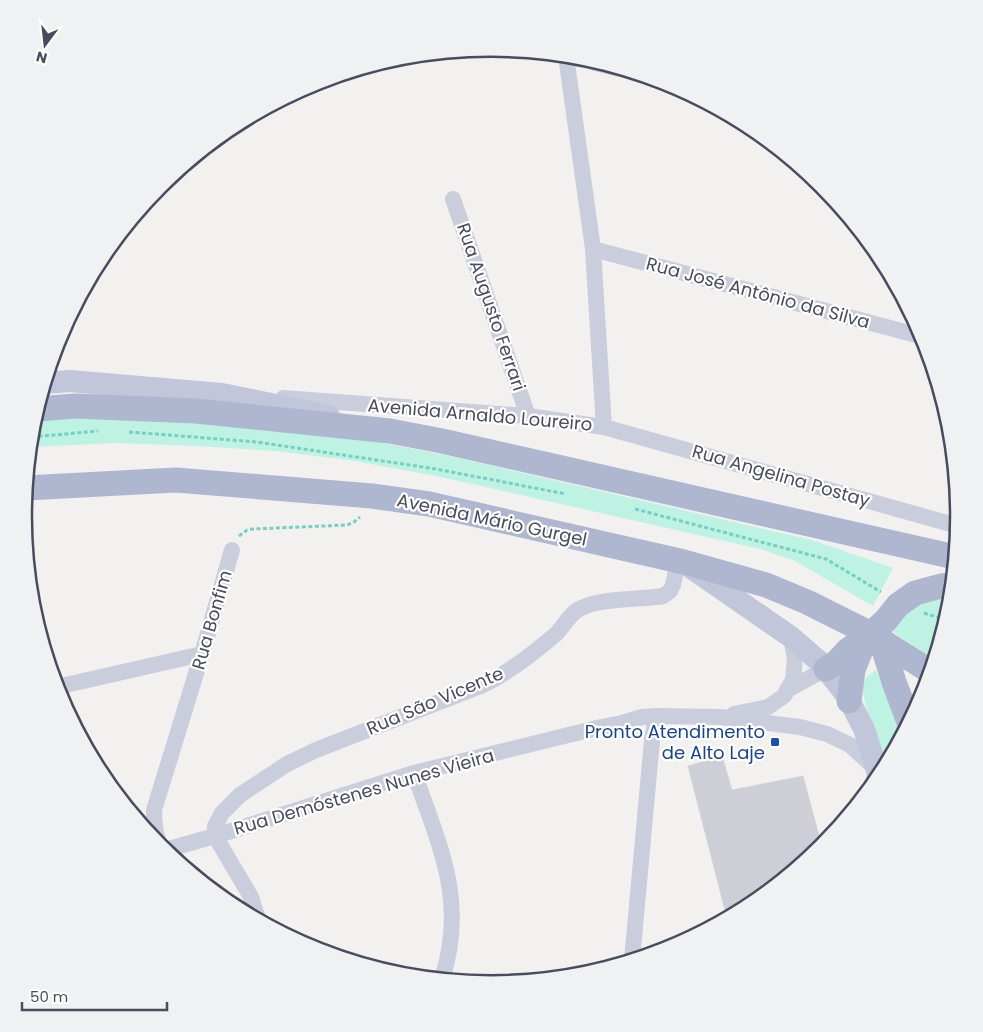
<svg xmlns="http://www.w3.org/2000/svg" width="983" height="1032" viewBox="0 0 983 1032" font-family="Poppins,sans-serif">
<rect width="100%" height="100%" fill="#f3f1f0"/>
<path fill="#bef2e2" d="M36 413 300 427 445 455 812 540 893 568 873 606 793 560 760 549 441 477 355 461 276 451 196 446 116 443 31 447 33 424Z
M952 591 950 608 934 660 892 631 903 610Z
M876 670 902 735 887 764C879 738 864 711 862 684L867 676Z"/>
<path fill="#cdced6" stroke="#d4d4dc" d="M722 756 732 790 803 776 822 847 751 905 727 918 688 766Z"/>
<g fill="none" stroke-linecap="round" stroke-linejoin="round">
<path stroke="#74d1c0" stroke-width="3" stroke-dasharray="4 2.5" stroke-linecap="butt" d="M129 432 257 442 436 469 566 494
M32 437 98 431
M635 509 826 559 881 592
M239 536 247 530 253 529 347 525 354 522 360 517
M924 613 946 620"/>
<path stroke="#cacddb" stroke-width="16" d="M566 56 593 249 604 427
M567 56 628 71
M453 199 528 416
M593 249 924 337
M283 398 528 416 604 427 958 526
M57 687 202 654
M787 690 826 669
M734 714 768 707 784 696 793 680 795 659 791 637
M414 773C427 810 445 853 450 891 454 920 451 951 442 979
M161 847C155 835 154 824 154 810L202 654 232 550
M165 850 215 836 414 773 601 727 622 723 642 717 659 716 720 717 800 727 827 734 850 745 876 769
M258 919 251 897 215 836V826L222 813 240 795 287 764 316 750 483 685C508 673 535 652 556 634 563 627 568 617 576 611 596 597 639 600 663 596L670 591 673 585 678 561
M632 960 652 740 655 723 659 716"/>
<path stroke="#c2c6da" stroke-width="22" d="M45 383 70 381 222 394 329 416
M687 565 791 637 821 663 847 696 864 729 877 770 878 778"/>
<path stroke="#afb6d0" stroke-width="25" d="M37 409 75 406 196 411 390 431 442 441 955 557
M26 488 176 480 372 496 429 504 684 562 766 585 807 602 871 634 931 672
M881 640 894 682 909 722
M826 669 837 662 848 650 871 634 886 620 898 605 915 593 941 586 952 585
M849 701 853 670 860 652 868 639"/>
</g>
<rect fill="#1a4fb4" stroke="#fff" stroke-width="2" x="770" y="737" width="10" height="10" rx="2.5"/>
<g text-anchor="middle" stroke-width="4.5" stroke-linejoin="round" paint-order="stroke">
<g font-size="18" fill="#474c5f" stroke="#fff">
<text transform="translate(758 293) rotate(15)" y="6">Rua José Antônio da Silva</text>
<text transform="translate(491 307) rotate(71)" y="6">Rua Augusto Ferrari</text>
<text transform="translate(480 415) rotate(5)" y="6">Avenida Arnaldo Loureiro</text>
<text transform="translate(781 476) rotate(16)" y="6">Rua Angelina Postay</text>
<text transform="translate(492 520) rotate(12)" y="6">Avenida Mário Gurgel</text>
<text transform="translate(212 620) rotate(-74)" y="6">Rua Bonfim</text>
<text transform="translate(435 701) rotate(-23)" y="6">Rua São Vicente</text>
<text transform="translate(364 792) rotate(-16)" y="6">Rua Demóstenes Nunes Vieira</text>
</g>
<g font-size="18" fill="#164399" stroke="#fff" text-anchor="end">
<text x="765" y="738">Pronto Atendimento<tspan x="765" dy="21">de Alto Laje</tspan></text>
</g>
</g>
<path d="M0 0H983V1032H0ZM32 516a459 459 0 1 1 918 0a459 459 0 1 1-918 0Z" fill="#f0f1f2" fill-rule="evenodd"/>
<path fill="none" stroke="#474c5f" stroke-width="2.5" d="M32 516a459 459 0 1 1 918 0a459 459 0 1 1-918 0Z"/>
<g transform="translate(45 45) rotate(195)" stroke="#ffffff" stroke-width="4" paint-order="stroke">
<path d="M0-4L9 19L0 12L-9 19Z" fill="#474c5f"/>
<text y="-8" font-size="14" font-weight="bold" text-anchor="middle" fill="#474c5f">N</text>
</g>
<path d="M22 1002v8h145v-8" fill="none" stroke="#474c5f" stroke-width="2.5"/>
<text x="30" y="1002" font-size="15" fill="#474c5f" stroke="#ffffff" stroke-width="4" paint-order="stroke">50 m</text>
</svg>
